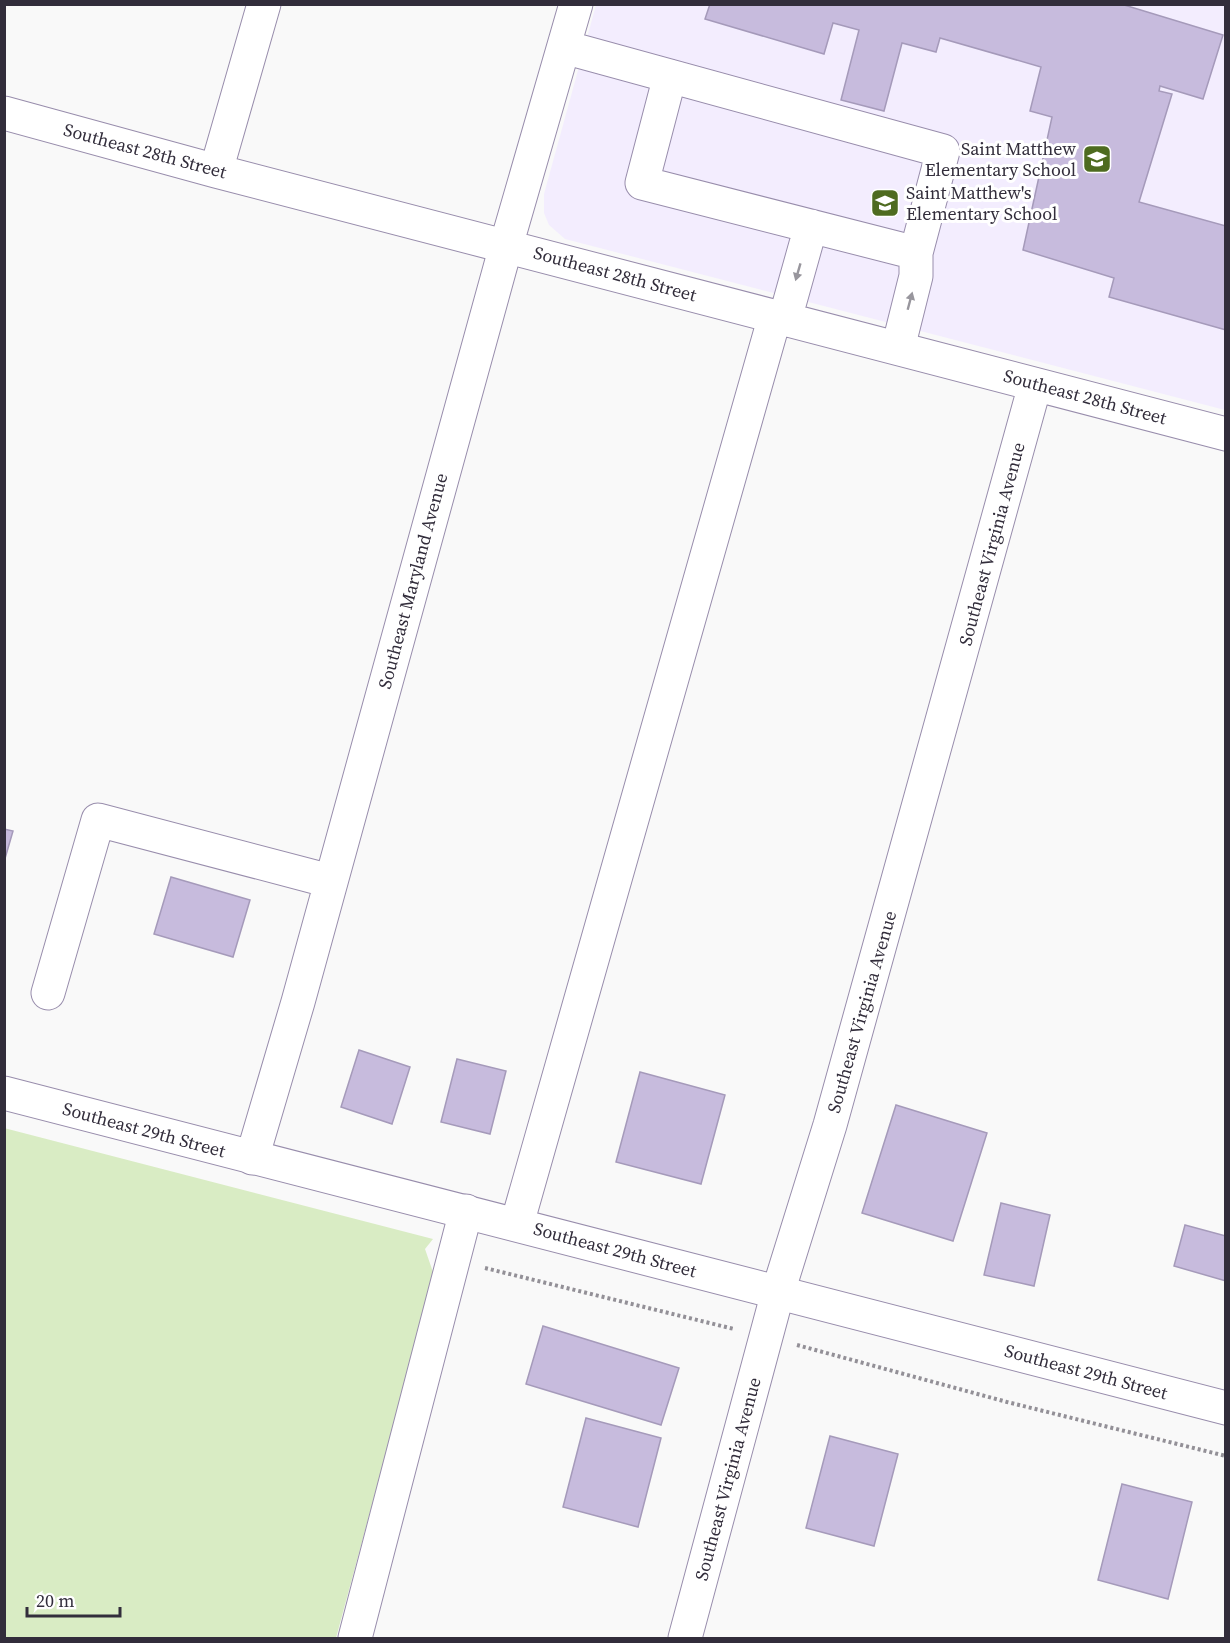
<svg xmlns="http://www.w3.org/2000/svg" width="1230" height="1643" viewBox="0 0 1230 1643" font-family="'Source Serif 4',serif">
<rect width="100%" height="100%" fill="#f9f9f9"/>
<path fill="#f3edfe" d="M596 5H1225V410L565 239 549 225 544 213V194Z"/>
<path fill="#d9ecc4" d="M4 1128 433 1239 425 1249 434 1275 336 1638H5Z"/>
<path fill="#c7bbdd" stroke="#a59aba" stroke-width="1.5" d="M710 4H1121L1223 35 1203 99 1160 86 1159 91 1172 94 1139 202 1226 226V330L1109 297 1114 278 1023 250 1052 117 1030 111 1041 67 940 38 936 52 902 43 884 111 841 100 859 30 833 23 824 54 705 19Z
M4 829 13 831 4 862Z
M171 877 250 900 233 957 154 934Z
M359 1050 410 1067 392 1124 341 1107Z
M457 1059 506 1071 490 1134 441 1122Z
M640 1072 725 1095 701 1184 616 1162Z
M896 1105 987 1133 953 1241 862 1213Z
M1001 1203 1050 1215 1034 1286 984 1275Z
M1185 1225 1226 1236V1281L1174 1266Z
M543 1326 679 1368 661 1425 526 1384Z
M586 1418 661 1438 638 1527 563 1507Z
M830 1436 898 1454 874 1546 806 1528Z
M1122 1484 1192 1502 1168 1599 1098 1580Z"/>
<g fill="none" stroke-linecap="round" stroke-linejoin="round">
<g stroke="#988dac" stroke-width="35">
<path id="minor" d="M564 47 943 151 916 253V276L898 348
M670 76 642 183 916 253
M4 113 216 171 1226 434
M216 171 264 4
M785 319 811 226
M48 993 98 820 330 881
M252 1158 298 1002 506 246 576 4
M517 1224 775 316
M355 1638 466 1211
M685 1638 778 1292 830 1125 1035 385"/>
</g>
<g stroke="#988dac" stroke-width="35">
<path id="major" d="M4 1093 1226 1408"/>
</g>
<path stroke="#939097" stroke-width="4" stroke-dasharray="3 3" stroke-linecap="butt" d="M485 1268 734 1329
M797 1345 1007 1402 1226 1456"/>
<use href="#minor" stroke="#fff" stroke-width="33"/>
<use href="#major" stroke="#fff" stroke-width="33"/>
</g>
<defs><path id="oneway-solid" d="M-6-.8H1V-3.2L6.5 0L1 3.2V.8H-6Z" transform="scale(1.5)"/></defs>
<g fill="#98969d">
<use href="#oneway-solid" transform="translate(798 272) rotate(106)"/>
<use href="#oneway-solid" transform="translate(910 301) rotate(-75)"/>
</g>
<defs>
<g id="school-square" transform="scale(1.5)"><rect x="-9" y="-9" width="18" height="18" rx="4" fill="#4e6b20" stroke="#fff"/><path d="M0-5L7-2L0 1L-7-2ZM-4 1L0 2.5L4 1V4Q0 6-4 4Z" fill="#fff"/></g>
</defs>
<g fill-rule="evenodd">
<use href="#school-square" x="1097" y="159"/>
<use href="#school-square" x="885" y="203"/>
</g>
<g text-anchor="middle" stroke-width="6" stroke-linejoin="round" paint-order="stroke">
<g font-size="18" fill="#322d3b" stroke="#fff" text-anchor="end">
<text x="1076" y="155">Saint Matthew<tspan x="1076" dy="21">Elementary School</tspan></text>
<text x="906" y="199" text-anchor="start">Saint Matthew's<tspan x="906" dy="21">Elementary School</tspan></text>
</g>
<g font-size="18" fill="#322d3b" stroke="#fff">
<text transform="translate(145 151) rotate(15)" y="6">Southeast 28th Street</text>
<text transform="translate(615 274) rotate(15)" y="6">Southeast 28th Street</text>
<text transform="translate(1085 397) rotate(15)" y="6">Southeast 28th Street</text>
<text transform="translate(992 544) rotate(-75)" y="6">Southeast Virginia Avenue</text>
<text transform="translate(413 581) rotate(-75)" y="6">Southeast Maryland Avenue</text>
<text transform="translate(862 1012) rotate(-74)" y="6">Southeast Virginia Avenue</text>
<text transform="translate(144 1130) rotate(15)" y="6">Southeast 29th Street</text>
<text transform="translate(615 1250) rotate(15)" y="6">Southeast 29th Street</text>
<text transform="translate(1086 1372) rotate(15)" y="6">Southeast 29th Street</text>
<text transform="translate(728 1479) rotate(-75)" y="6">Southeast Virginia Avenue</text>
</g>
</g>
<rect width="1230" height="1643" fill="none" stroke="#322d3b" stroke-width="12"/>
<path d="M27 1607v9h93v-9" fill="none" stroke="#322d3b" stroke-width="3"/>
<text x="36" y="1607" font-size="18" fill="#322d3b" stroke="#ffffff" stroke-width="4.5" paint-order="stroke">20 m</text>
</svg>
